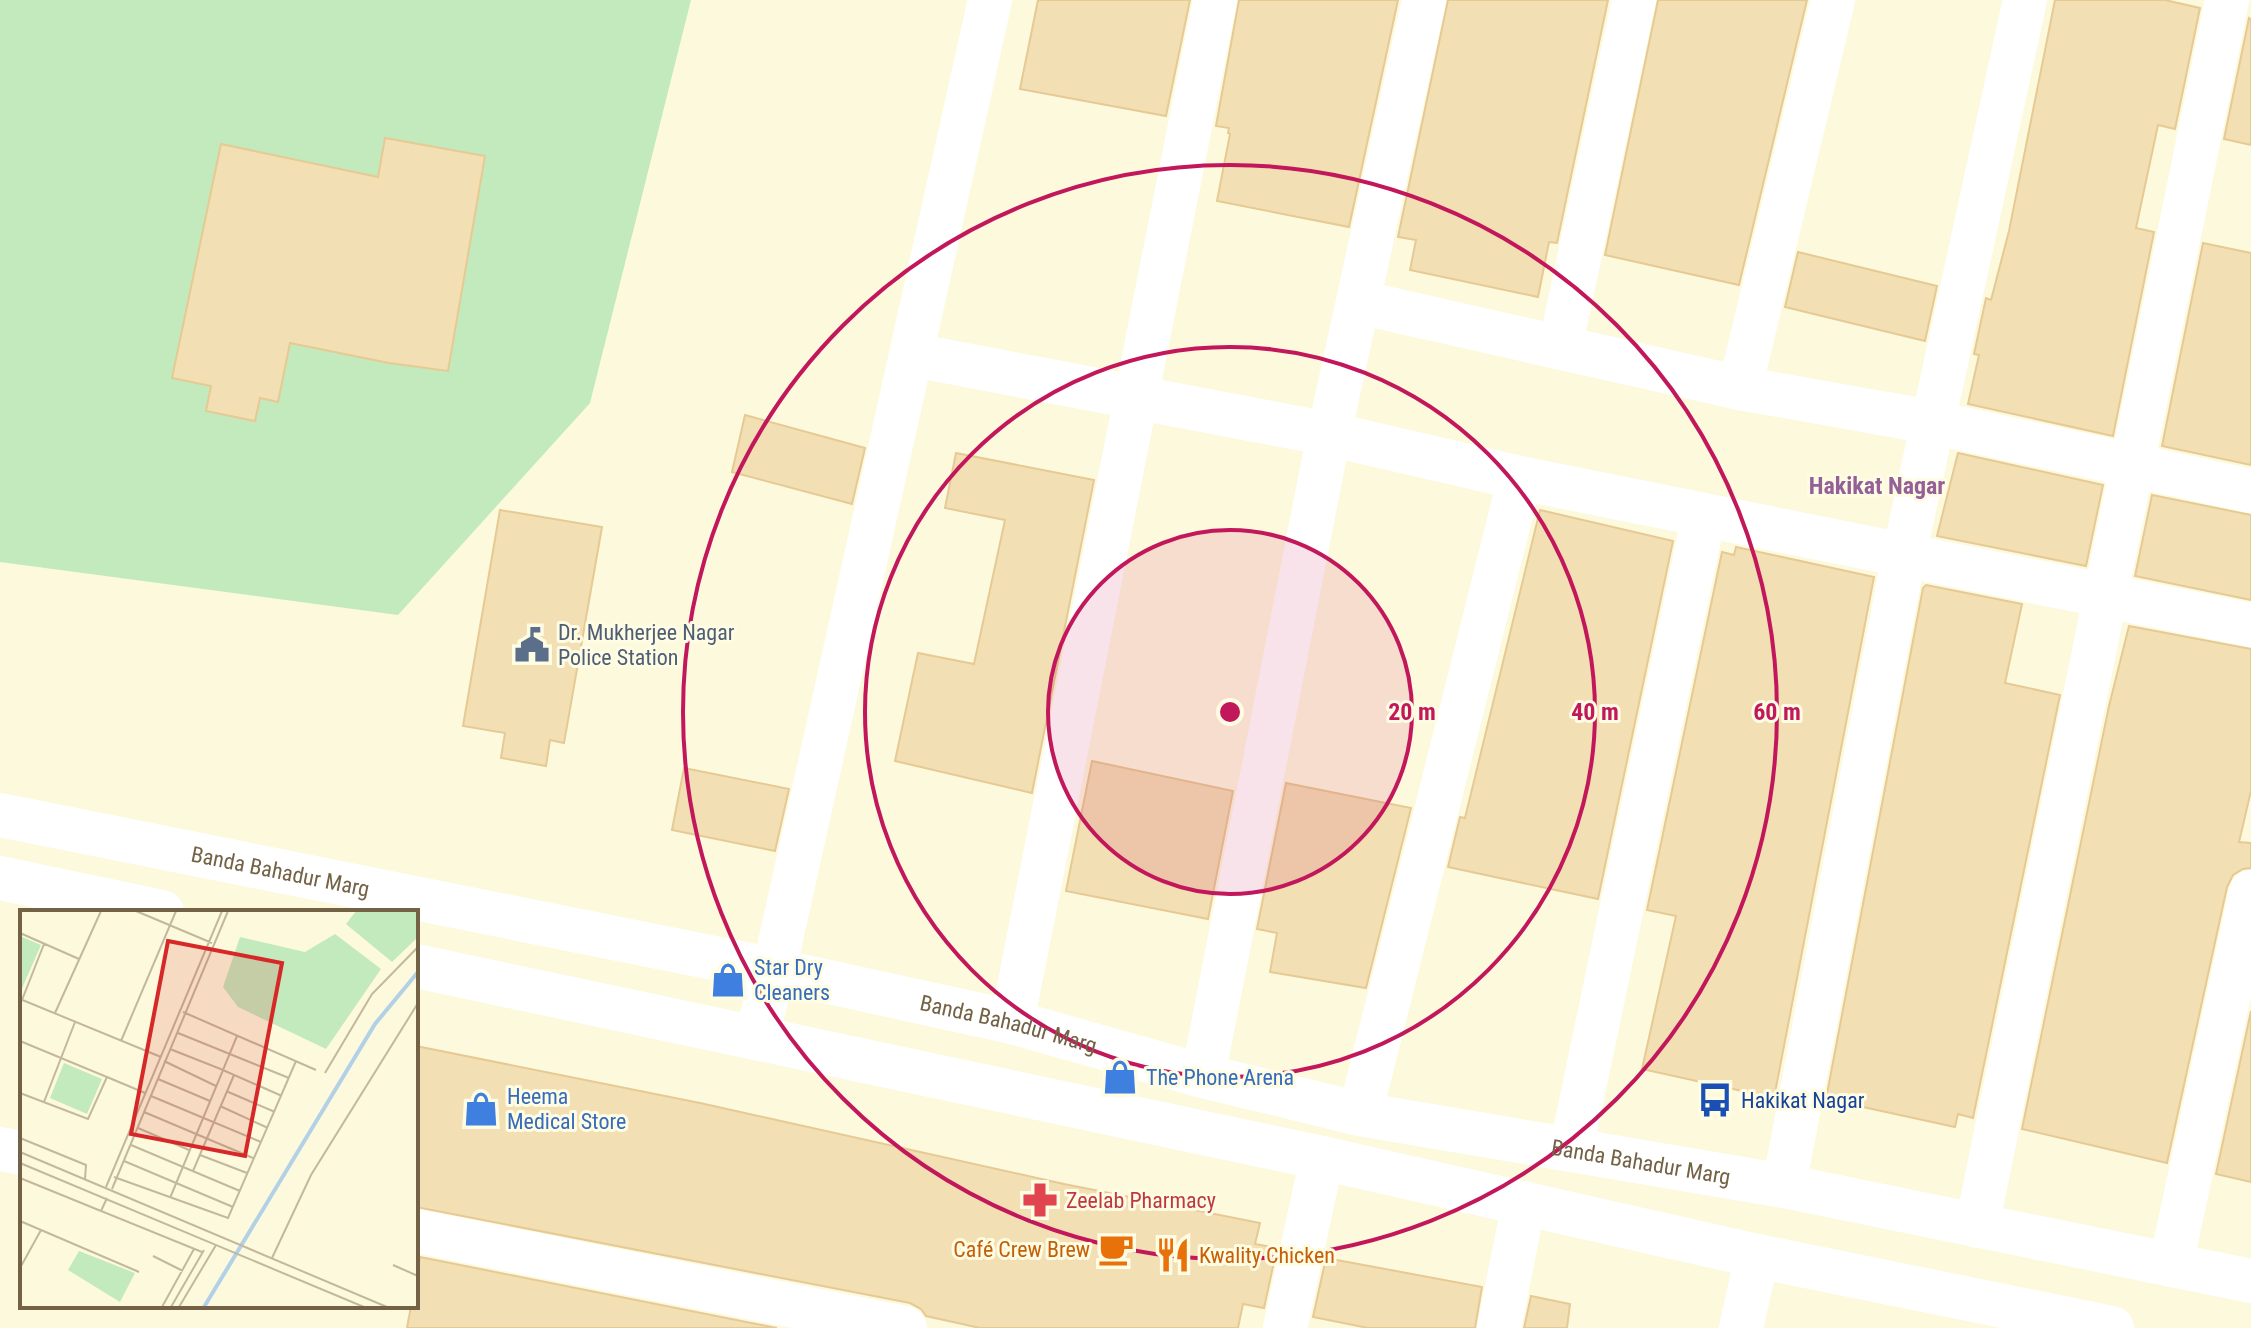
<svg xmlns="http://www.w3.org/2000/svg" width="2251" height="1328" viewBox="0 0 2251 1328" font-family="'Roboto Condensed',sans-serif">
<rect width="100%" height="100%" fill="#fdf9dd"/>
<path fill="#c2eabc" d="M0 0H691L590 403 398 615 0 562Z"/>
<path fill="#f3dfb4" stroke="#e6ca94" stroke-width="2" d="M1038 0H1190L1166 116 1020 89Z
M1239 0H1398L1349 227 1217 201 1230 134 1228 133 1229 128 1216 126Z
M1448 0H1608L1557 243 1549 242 1538 297 1410 270 1416 240 1398 237Z
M1658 0H1807L1739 285 1605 255Z
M2055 0H2165L2200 8 2175 129 2158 125 2136 228 2154 232 2113 436 1968 404 1979 355 1974 354 1986 298 1991 300 2009 231Z
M2249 18 2251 19V145L2224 139Z
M385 138 485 156 448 371 389 363 290 343 278 402 260 398 255 421 206 411 211 386 172 378 221 144 378 177Z
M2203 243 2251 253V465L2162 446Z
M1798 252 1937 286 1925 341 1785 307Z
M745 415 865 448 852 504 732 472Z
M956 453 1094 480 1032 793 895 761 918 653 974 664 1005 520 945 508Z
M1958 453 2103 485 2086 566 1937 536Z
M2152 495 2251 515V600L2135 576Z
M500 510 602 527 564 743 550 740 546 766 501 758 505 733 463 726Z
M1540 510 1673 541 1598 899 1448 867 1460 817 1465 818Z
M1736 547 1874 577 1774 1098 1642 1069 1676 916 1647 910 1722 552 1734 555Z
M1926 585 2022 604 2005 683 2060 695 1973 1118 1958 1114 1955 1127 1826 1099 1923 588Z
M2129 626 2251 649V791L2239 842 2251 843V868L2243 869 2233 875 2227 887 2167 1163 2022 1129 2109 706Z
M1092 761 1233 791 1208 919 1066 891Z
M684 768 789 789 775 851 672 830Z
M1286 783 1411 808 1366 988 1270 972 1277 933 1257 929Z
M2251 1011V1182L2216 1174Z
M416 1046 700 1103 1064 1184 1260 1223 1255 1244 1277 1248 1264 1308 1243 1304 1238 1328H980L926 1316 921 1309 910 1303 416 1207Z
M420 1257 777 1328H407L411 1306H416V1279Z
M1326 1258 1482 1287 1475 1328H1368L1313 1317Z
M1531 1296 1570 1304 1567 1328H1524Z"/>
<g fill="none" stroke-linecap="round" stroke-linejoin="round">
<g stroke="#fff" stroke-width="44">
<path d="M1424 0 1329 434 1520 478 2251 625"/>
<path d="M1358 302 1740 388 1931 422 2251 491"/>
<path d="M1560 348 1634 0"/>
<path d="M913 355 1329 434 1203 1076"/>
<path d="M1740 388 1833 0"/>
<path id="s1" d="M0 815 774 970 1012 1022 1203 1076 1360 1114 1784 1186 2251 1281"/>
<path d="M0 878 162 912"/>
<path d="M416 966 1322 1158 1757 1256 2112 1328"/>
<path d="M1012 1022 1215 0"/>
<path d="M756 1038 774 970 990 0"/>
<path d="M1360 1114 1520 478"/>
<path d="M0 1149 22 1153"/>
<path d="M1571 1150 1704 515"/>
<path d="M1784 1186 1904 555 2025 0"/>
<path d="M1977 1226 2227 0"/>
<path d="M416 1231 905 1328"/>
<path d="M2171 1264 2251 892"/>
<path d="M1285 1328 1322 1158"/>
<path d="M1499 1328 1524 1203"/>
<path d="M1741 1328 1757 1256"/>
</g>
</g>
<circle cx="1230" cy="712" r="182" fill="#c2185b" fill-opacity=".12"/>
<g fill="none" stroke="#c2185b" stroke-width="4">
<circle cx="1230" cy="712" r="182"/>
<circle cx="1230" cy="712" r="365"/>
<circle cx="1230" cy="712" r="547"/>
</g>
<defs>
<g id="civic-bare" transform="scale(2.76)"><path d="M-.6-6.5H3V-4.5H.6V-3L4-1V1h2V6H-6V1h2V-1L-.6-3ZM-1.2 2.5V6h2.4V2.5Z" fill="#5c6f8a" stroke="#fffce4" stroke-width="2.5" paint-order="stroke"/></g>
<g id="shop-bare" transform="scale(2.76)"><path d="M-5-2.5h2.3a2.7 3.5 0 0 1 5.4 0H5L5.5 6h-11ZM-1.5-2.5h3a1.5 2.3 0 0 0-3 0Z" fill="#3f7fe0" stroke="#fffce4" stroke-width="2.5" paint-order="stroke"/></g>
<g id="bus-bare" transform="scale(2.76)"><path d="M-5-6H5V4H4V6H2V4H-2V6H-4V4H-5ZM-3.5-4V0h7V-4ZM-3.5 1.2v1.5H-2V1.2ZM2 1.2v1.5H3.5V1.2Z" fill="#1a4fb4" stroke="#fffce4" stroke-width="2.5" paint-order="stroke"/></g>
<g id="pharmacy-bare" transform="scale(2.76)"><path d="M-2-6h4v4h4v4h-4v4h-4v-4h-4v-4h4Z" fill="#e0444e" stroke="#fffce4" stroke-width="2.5" paint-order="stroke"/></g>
<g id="cafe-bare" transform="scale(2.76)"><path d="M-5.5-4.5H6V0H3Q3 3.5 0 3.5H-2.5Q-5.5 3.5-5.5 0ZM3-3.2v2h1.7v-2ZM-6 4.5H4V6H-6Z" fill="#e8710a" stroke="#fffce4" stroke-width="2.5" paint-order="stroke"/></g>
<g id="restaurant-bare" transform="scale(2.76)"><path d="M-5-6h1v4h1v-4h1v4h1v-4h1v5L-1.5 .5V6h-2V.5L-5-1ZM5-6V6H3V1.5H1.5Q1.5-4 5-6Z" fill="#e8710a" stroke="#fffce4" stroke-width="2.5" paint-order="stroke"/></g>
</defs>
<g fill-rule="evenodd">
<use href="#civic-bare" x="532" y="645"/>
<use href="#shop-bare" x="728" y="980"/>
<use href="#shop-bare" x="1120" y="1077"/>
<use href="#bus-bare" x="1715" y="1100"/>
<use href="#shop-bare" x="481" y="1109"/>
<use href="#pharmacy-bare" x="1040" y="1200"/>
<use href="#cafe-bare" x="1116" y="1249"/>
<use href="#restaurant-bare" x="1173" y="1255"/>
</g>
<g text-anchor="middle" stroke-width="6" stroke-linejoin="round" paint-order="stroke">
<g font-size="22" fill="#4e5e75" stroke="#fffce4" text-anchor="start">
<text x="558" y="640">Dr. Mukherjee Nagar<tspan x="558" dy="25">Police Station</tspan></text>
</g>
<g font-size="22" fill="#736245" stroke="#fffce4">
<text dy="8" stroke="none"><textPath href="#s1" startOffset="286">Banda Bahadur Marg</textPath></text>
<text dy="8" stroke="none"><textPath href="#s1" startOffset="1030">Banda Bahadur Marg</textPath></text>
<text dy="8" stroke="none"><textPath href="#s1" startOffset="1678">Banda Bahadur Marg</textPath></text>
</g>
<g font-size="22" fill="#366cbe" stroke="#fffce4" text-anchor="start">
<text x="754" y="975">Star Dry<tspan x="754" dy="25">Cleaners</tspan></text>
<text x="1146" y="1085">The Phone Arena</text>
<text x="507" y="1104">Heema<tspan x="507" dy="25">Medical Store</tspan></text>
</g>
<g font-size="22" fill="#164399" stroke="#fffce4" text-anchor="start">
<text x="1741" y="1108">Hakikat Nagar</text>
</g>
<g font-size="22" fill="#be3a42" stroke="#fffce4" text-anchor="start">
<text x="1066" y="1208">Zeelab Pharmacy</text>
</g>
<g font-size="22" fill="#c56008" stroke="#fffce4" text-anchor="end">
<text x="1090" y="1257">Café Crew Brew</text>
<text x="1199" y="1263" text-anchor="start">Kwality Chicken</text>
</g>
<g font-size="24" font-weight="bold" fill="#946097" stroke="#fffce4">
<text x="1877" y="494">Hakikat Nagar</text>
</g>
</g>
<g transform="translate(20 910)">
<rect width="398" height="398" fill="#fdf9dd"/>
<path d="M336 1H398V27L372 52 326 14ZM315 24 361 59 306 139 218 97 203 77 220 27 285 42ZM0 26 21 35 0 83ZM44 153 82 169 67 204 30 188ZM59 341 115 363 100 392 48 360Z" fill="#c2eabc"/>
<path fill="none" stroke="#b2d0e6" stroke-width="4" d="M184 397 355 114 398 62"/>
<path fill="none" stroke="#c2b89b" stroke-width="2" d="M116 1 192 33M0 23 59 49M0 89 141 147M2 90 24 34M163 102 296 160M35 103 81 1M158 123 269 168M0 131 87 167 68 209 0 183M101 131 156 1M150 139 203 160 217 126M144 151 196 176M305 163 352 84 398 37M87 167 125 183M138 169 190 191M206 181 255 202M131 186 241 232M24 192 55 112M200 196 248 218M124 202 233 248M118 218 169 240M0 228 66 255 65 269M111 235 220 281M0 242 367 397M180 245 227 263M104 251 213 297M0 253 344 397M173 261 214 165M94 267 208 308 276 151M0 268 81 301M86 277 202 1M92 279 208 1M87 288 81 301 182 342M150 288 203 160 262 186M0 311 119 362M133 346 163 361M252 348 291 265 398 93M373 355 398 366M0 358 21 320M142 397 174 339M151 397 184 340M159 397 196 335"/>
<path fill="#d62828" fill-opacity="0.15" stroke="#d62828" stroke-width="4" d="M148 31 262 53 225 246 111 224Z"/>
<rect width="398" height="398" fill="none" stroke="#736245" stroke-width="4"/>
</g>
<circle cx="1230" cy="712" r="12" fill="#c2185b" stroke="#fffce4" stroke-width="4"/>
<g font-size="24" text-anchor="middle" font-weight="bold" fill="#c2185b" stroke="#fffce4" stroke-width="6" stroke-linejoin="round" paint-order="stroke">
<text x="1412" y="720">20 m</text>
<text x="1595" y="720">40 m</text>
<text x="1777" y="720">60 m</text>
</g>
</svg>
